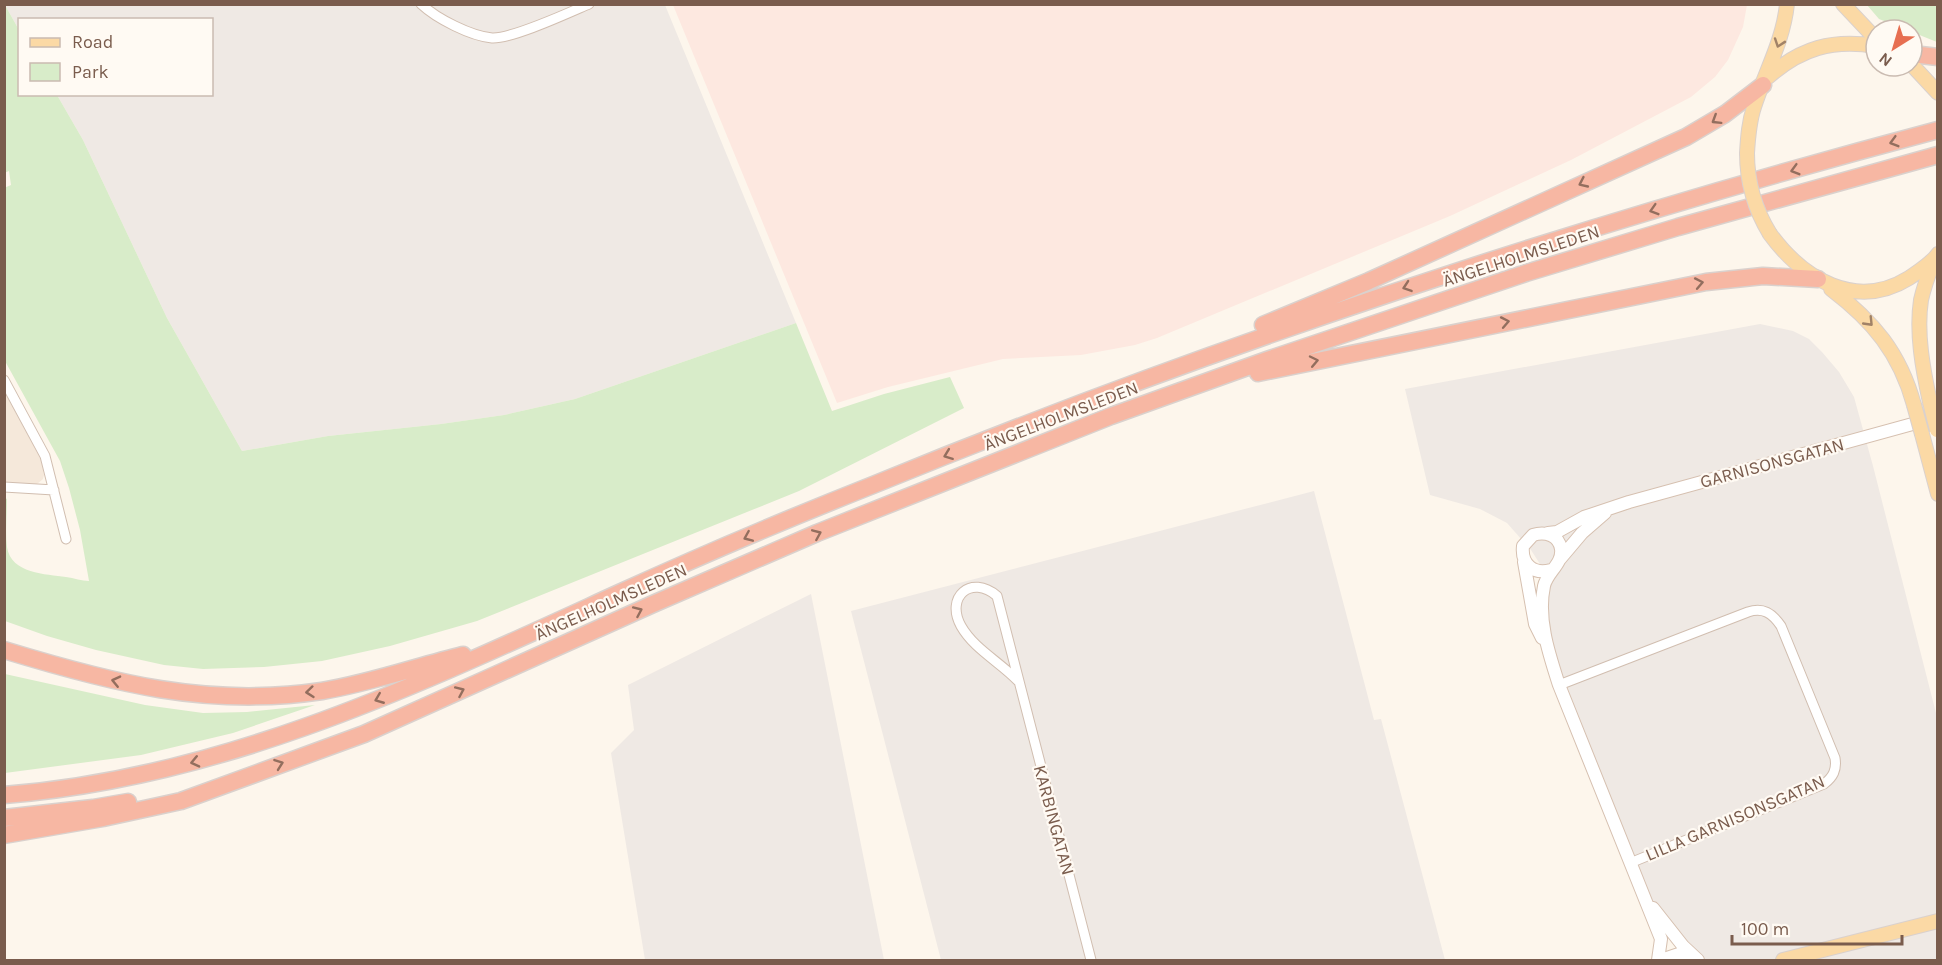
<svg xmlns="http://www.w3.org/2000/svg" width="1942" height="965" viewBox="0 0 1942 965" font-family="Karla,sans-serif">
<rect width="100%" height="100%" fill="#fdf6ec"/>
<path fill="#f5e8da" d="M4 391 41 459 44 475 43 479 37 484 5 483Z"/>
<path fill="#fde8e0" d="M673 5H1747L1743 27 1728 60 1715 77 1691 97 1571 160 1450 216 1157 338 1135 345 1081 355 1003 359 888 387 837 403Z"/>
<path fill="#efe9e4" d="M5 5H665L796 323 575 399 504 415 441 424 328 436 242 451 167 318 83 140 57 95 212 94V20H20L19 30Z
M1760 324 1793 331 1809 339 1822 352 1839 372 1854 397 1873 466 1937 717V960H1703L1665 920 1645 891 1561 680 1544 625 1547 577 1540 564 1531 550 1507 523 1480 509 1430 495 1405 389Z
M1314 491 1374 720 1381 719 1445 960H941L851 611Z
M811 594 884 960H645L611 753 634 730 628 685Z"/>
<path fill="#d8ecc9" d="M5 5 19 30 20 94 57 95 83 140 167 318 242 451 328 436 441 424 504 415 575 399 796 323 832 411 884 394 950 377 964 408 799 491 477 621 390 646 322 661 264 667 203 669 164 665 96 650 47 636 5 621V498L7 499C7 514 5 531 7 547 11 574 46 574 66 577 74 578 82 581 89 581L80 530 69 488 60 461 5 361 4 188 11 185 9 171 4 173Z
M1867 5H1937V42L1912 32V30H1907L1879 19Z
M5 674 145 705 203 713 247 712 315 705 233 733 141 755 5 773Z"/>
<g fill="none" stroke-linecap="round" stroke-linejoin="round">
<g stroke="#d1beb0" stroke-width="11">
<path id="street" d="M421 4C437 19 471 36 492 38 512 39 568 13 589 4
M4 380 45 456 66 539
M4 487 54 490
M1018 681C1000 662 974 649 961 626 945 597 971 574 997 596L1091 960
M1559 685 1748 612C1763 607 1772 613 1781 626L1835 758C1837 770 1833 777 1824 784L1630 863"/>
</g>
<g stroke="#d6c0b0" stroke-width="14">
<path id="secondary" d="M1548 533 1557 532 1584 517 1629 502 1938 417
M1560 559 1582 533 1605 513
M1524 562 1535 624 1542 638
M1551 570C1533 575 1521 564 1523 546L1533 535C1545 531 1559 535 1561 549 1563 564 1547 572 1544 586 1537 619 1549 654 1559 685L1661 939 1658 960
M1653 908 1683 946 1698 960
M1661 960 1679 954 1694 958"/>
</g>
<g stroke="#dad1cd" stroke-width="16">
<path id="primary" d="M1843 4 1876 39
M1912 65 1938 93
M1768 77C1801 48 1832 39 1876 46
M1747 153C1748 137 1749 122 1754 107 1765 72 1783 42 1787 4
M1770 234C1803 279 1856 311 1909 278 1919 271 1931 264 1938 254
M1831 289C1873 321 1900 353 1914 405
M1930 402C1923 370 1916 333 1921 300 1924 286 1929 273 1934 260
M1922 434 1938 494
M1783 960 1938 921"/>
</g>
<g stroke="#dad1cd" stroke-width="19">
<path id="highway" d="M1912 54 1938 57
M1263 325 1369 281 1686 137 1725 114 1763 85
M1258 373 1706 282 1763 276 1818 279
M4 650C112 683 208 708 322 691 370 683 415 667 463 655
M4 795C224 778 420 684 617 594 702 555 787 519 873 485 1220 343 1576 226 1938 130
M4 818 93 808 128 802
M4 835 103 818 181 801 364 734 653 604 817 533 1111 416 1267 360 1526 273 1678 227 1938 155"/>
</g>
<use href="#street" stroke="#fff" stroke-width="9"/>
<use href="#secondary" stroke="#fff" stroke-width="12"/>
<use href="#primary" stroke="#fbd9a5" stroke-width="14"/>
<use href="#highway" stroke="#f7b7a3" stroke-width="16"/>
<g stroke="#dad1cd" stroke-width="16" stroke-linecap="butt">
<path id="primary-bridge" d="M1747 153C1747 183 1754 208 1770 234
M1930 402 1937 430
M1914 405 1922 434"/>
</g>
<use href="#primary-bridge" stroke="#fbd9a5" stroke-width="14"/>
</g>
<defs><path id="oneway-chevron" d="M-2-3.5L2.5 0L-2 3.5" fill="none" stroke-width="1.6" stroke-linecap="round" stroke-linejoin="round" transform="scale(1.5)"/></defs>
<g stroke="#a18267">
<use href="#oneway-chevron" transform="translate(1779 43) rotate(109)"/>
<use href="#oneway-chevron" transform="translate(1869 322) rotate(46)"/>
</g>
<g stroke="#936e5e">
<use href="#oneway-chevron" transform="translate(1716 120) rotate(148)"/>
<use href="#oneway-chevron" transform="translate(1894 142) rotate(164)"/>
<use href="#oneway-chevron" transform="translate(1795 170) rotate(164)"/>
<use href="#oneway-chevron" transform="translate(1583 183) rotate(155)"/>
<use href="#oneway-chevron" transform="translate(1654 210) rotate(163)"/>
<use href="#oneway-chevron" transform="translate(1699 283) rotate(-11)"/>
<use href="#oneway-chevron" transform="translate(1407 287) rotate(161)"/>
<use href="#oneway-chevron" transform="translate(1505 322) rotate(-11)"/>
<use href="#oneway-chevron" transform="translate(1314 361) rotate(-12)"/>
<use href="#oneway-chevron" transform="translate(948 455) rotate(159)"/>
<use href="#oneway-chevron" transform="translate(817 534) rotate(-23)"/>
<use href="#oneway-chevron" transform="translate(748 537) rotate(157)"/>
<use href="#oneway-chevron" transform="translate(638 611) rotate(-24)"/>
<use href="#oneway-chevron" transform="translate(116 681) rotate(-167)"/>
<use href="#oneway-chevron" transform="translate(460 691) rotate(-24)"/>
<use href="#oneway-chevron" transform="translate(310 692) rotate(174)"/>
<use href="#oneway-chevron" transform="translate(379 699) rotate(158)"/>
<use href="#oneway-chevron" transform="translate(195 762) rotate(167)"/>
<use href="#oneway-chevron" transform="translate(279 764) rotate(-20)"/>
</g>
<g text-anchor="middle" stroke-width="4.5" stroke-linejoin="round" paint-order="stroke">
<g font-size="18" fill="#7a5c4d" stroke="#fffaf3">
<text transform="translate(1521 256) rotate(-18)" y="6">ÄNGELHOLMSLEDEN</text>
<text transform="translate(1061 416) rotate(-21)" y="6">ÄNGELHOLMSLEDEN</text>
<text transform="translate(1772 463) rotate(-15)" y="6">GARNISONSGATAN</text>
<text transform="translate(611 602) rotate(-24)" y="6">ÄNGELHOLMSLEDEN</text>
<text transform="translate(1735 818) rotate(-23)" y="6">LILLA GARNISONSGATAN</text>
<text transform="translate(1054 820) rotate(75)" y="6">KARBINGATAN</text>
</g>
</g>
<rect width="1942" height="965" fill="none" stroke="#7a5c4d" stroke-width="12"/>
<rect x="18" y="18" width="195" height="78" fill="#fffaf3" stroke="#cabbb1" stroke-width="1.5"/>
<rect x="30" y="38" width="30" height="9" fill="#fbd9a5" stroke="#cabbb1" stroke-width="1.5"/>
<text x="72" y="48" font-size="18" fill="#7a5c4d">Road</text>
<rect x="30" y="63" width="30" height="18" fill="#d8ecc9" stroke="#cabbb1" stroke-width="1.5"/>
<text x="72" y="78" font-size="18" fill="#7a5c4d">Park</text>
<g transform="translate(1894 48) rotate(217)"><circle r="28" fill="#fffaf3" stroke="#cabbb1" stroke-width="1.5"/>
<path d="M0-4.5L10 22L0 15L-10 22Z" fill="#e76f51"/>
<text y="-9" font-size="16" font-weight="bold" text-anchor="middle" fill="#7a5c4d">N</text>
</g>
<path d="M1732 935v9h170v-9" fill="none" stroke="#7a5c4d" stroke-width="3"/>
<text x="1741" y="935" font-size="18" fill="#7a5c4d" stroke="#fffaf3" stroke-width="4.5" paint-order="stroke">100 m</text>
</svg>
